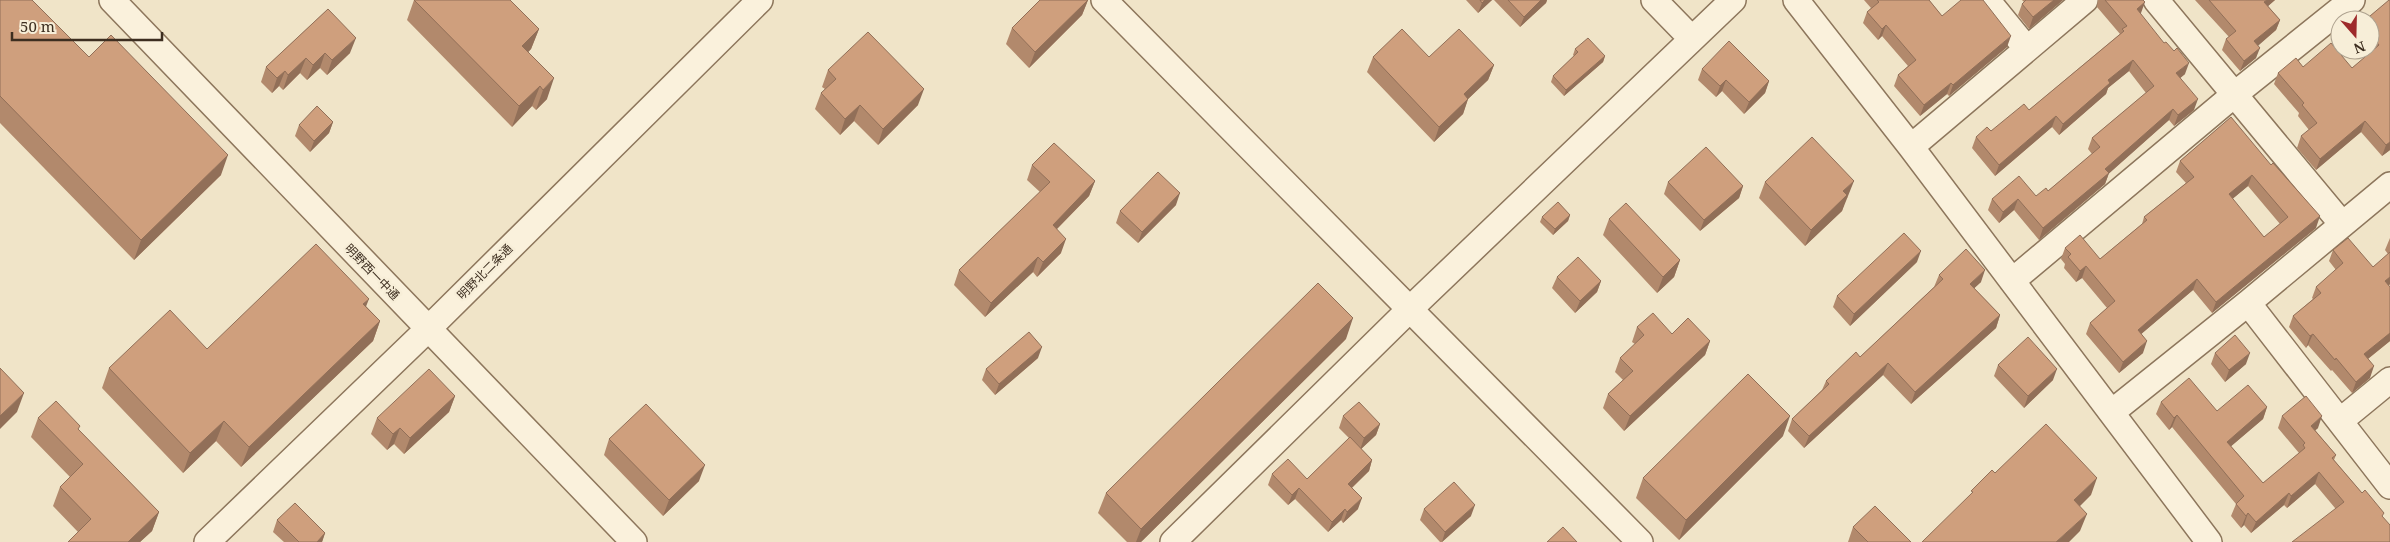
<svg xmlns="http://www.w3.org/2000/svg" width="2390" height="542" viewBox="0 0 2390 542" font-family="'Noto Serif','Noto Sans JP',serif">
<rect width="100%" height="100%" fill="#f0e4c8"/>
<g fill="none" stroke-linecap="round" stroke-linejoin="round">
<g stroke="#8d765c" stroke-width="28">
<path id="minor" d="M112 0 634 542
M1104 0 1640 542
M1654 0 1691 38
M1796 0 1911 147 2209 542
M1987 0 2027 49
M2156 0 2342 224
M1911 147 2085 0
M2012 281 2235 94 2352 0
M2248 303 2390 486
M2112 412 2248 303 2390 185
M2340 421 2390 380
M207 542 427 330 760 0
M1173 542 1411 308 1733 0"/>
</g>
<use href="#minor" stroke="#faf1dc" stroke-width="25"/>
</g>
<path fill="#b2896c" fill-rule="evenodd" d="M0 0 89 57 221 175 134 260 0 123Z
M414 0 539 29 531 49 528 52 547 99 536 110 532 106 512 127 407 20Z
M1088 0 1082 15 1029 68 1006 44 1012 28Z
M1466 0H1492L1478 13Z
M1494 0H1547L1546 3 1520 27Z
M1864 0H1929L1942 16 2007 47 1949 96 1947 94 1920 116 1894 86 1898 75 1908 66 1882 36 1878 40 1863 23 1867 12 1871 8Z
M2022 0H2063L2029 29 2018 15 2022 4 2024 2Z
M2098 0H2143L2140 14 2185 74 2180 78 2194 110 2174 126 2169 120 2109 173 2105 184 2039 240 2014 210 1999 223 1988 210 1992 199 2036 196 2048 191 2092 154 2088 149 2092 138 2146 93 2129 71 2108 88 2106 94 2059 135 2052 127 1995 176 1972 148 1976 137 1991 131 2029 110 2120 34 2097 7Z
M2195 0H2275L2268 6 2280 20 2276 30 2258 45 2256 58 2240 71 2222 50 2226 39 2229 37Z
M2390 0V150L2382 156 2361 132 2316 170 2297 148 2301 136 2309 130 2298 116 2299 113 2274 84 2278 73 2303 67 2352 68 2371 52 2370 50V20H2368L2370 16Z
M328 9 350 53 327 75 320 68 307 80 300 73 283 90 279 86 272 93 261 82 266 67Z
M1575 49 1605 56 1603 62 1564 96 1551 82 1553 76 1574 56 1573 55Z
M1373 57H1429L1494 65 1488 80 1468 99 1463 114 1434 142 1367 72Z
M1702 69 1769 81 1765 93 1744 114 1722 91 1716 97 1698 80Z
M828 70 918 105 878 145 854 121 840 135 815 109 821 93 825 89 822 87Z
M2231 117 2316 228 2212 313 2193 290 2141 334 2143 353 2119 373 2086 334 2090 323 2107 308 2082 278 2076 282 2064 268 2065 264 2061 259 2065 248 2100 259 2142 224 2144 217 2186 183 2176 172 2180 161ZM2248 186 2280 224 2264 237 2232 199Z
M333 122 329 133 310 152 295 136 299 125Z
M1032 165 1095 181 1089 196 1057 229 1061 253 1037 277 1033 272 985 317 954 285 959 270 1040 192 1027 180Z
M1668 182 1743 186 1739 198 1700 231 1664 194Z
M1765 182 1848 197 1846 198 1842 211 1805 246 1759 198Z
M1176 205 1138 243 1116 223 1120 211Z
M1570 215 1568 221 1553 235 1540 222 1542 217Z
M1609 219 1680 260 1674 277 1657 293 1603 235Z
M2390 238V284L2389 286 2390 287V341L2368 359 2370 378 2352 393 2332 370 2331 371 2308 345 2306 348 2289 327 2293 316 2313 299 2312 298 2316 287 2336 270 2329 261 2333 250 2373 267 2388 254 2385 250Z
M1917 262 1850 326 1833 307 1837 296Z
M1939 275 1981 282 1974 288 2000 315 1996 328 1911 404 1883 375 1804 448 1788 431 1792 419 1822 390 1826 381 1860 357 1934 287Z
M1557 277 1601 281 1597 292 1575 313 1552 288Z
M366 306 380 321 373 341 241 467 216 441 183 473 102 388 109 368 207 349Z
M1637 327 1710 341 1705 355 1624 431 1603 408 1608 394 1623 380 1615 372 1620 358 1635 344 1632 342Z
M1346 339 1141 542H1127L1098 513 1106 493Z
M2215 353 2246 364 2225 382 2211 364Z
M1038 358 995 395 982 380 986 369Z
M1998 365 2053 380 2024 408 1994 376Z
M455 396 449 412 404 454 394 444 387 450 371 434 377 418Z
M2161 402 2217 411 2267 407 2263 419 2231 446 2263 483 2299 453 2278 428 2282 416 2318 428 2315 430 2336 455 2334 460 2362 493 2384 513 2335 508 2315 484 2287 508 2284 505 2251 533 2244 525 2241 528 2231 516 2236 504 2172 427 2169 430 2156 414Z
M1343 416 1380 424 1376 435 1361 449 1372 460 1369 471 1352 488 1358 509 1343 523 1341 520 1328 532 1295 499 1288 505 1268 485 1272 474 1307 479 1349 438 1339 428Z
M38 418 79 430 159 512 152 531 140 542H68L78 532 53 506 60 487 70 477 31 437Z
M1783 436 1679 540 1636 498 1643 478Z
M609 439 699 481 663 516 604 455Z
M1424 509 1471 516 1442 542H1440L1420 520Z
M277 520 325 533 322 542H284L273 532Z
M1853 527 1911 542H1848Z"/>
<path fill="#916f58" d="M1088 0 1082 15 1029 68 1035 52Z
M1485 0H1492L1478 13 1482 3Z
M1541 0H1547L1546 3 1520 27 1524 17Z
M2054 0H2063L2029 29 2033 17Z
M2267 0H2275L2260 13 2264 2Z
M2145 2 2141 13 2133 20 2137 9Z
M2280 20 2276 30 2251 52 2254 41Z
M1886 25 1882 36 1878 40 1882 29Z
M539 29 531 49 515 66 522 46Z
M2011 36 2007 47 1949 96 1953 85Z
M356 38 350 53 327 75 332 60Z
M2260 48 2256 58 2240 71 2244 61Z
M325 53 320 68 307 80 313 65Z
M1605 56 1603 62 1564 96 1566 90Z
M306 58 300 73 283 90 288 75Z
M2133 60 2129 71 2108 88 2106 94 2059 135 2063 124 2108 80Z
M2189 63 2185 74 2172 85 2176 73Z
M1494 65 1488 80 1468 99 1463 114 1434 142 1439 127 1464 94Z
M285 71 279 86 272 93 277 78Z
M554 78 547 99 536 110 543 90Z
M1726 80 1722 91 1716 97 1720 86Z
M1769 81 1765 93 1744 114 1749 102Z
M1951 83 1947 94 1920 116 1924 105Z
M540 86 532 106 512 127 519 106Z
M924 89 918 105 878 145 883 129Z
M2198 99 2194 110 2174 126 2178 115Z
M860 105 854 121 840 135 845 119Z
M2173 109 2169 120 2104 178 2109 173 2105 184 2039 240 2043 228 2105 169Z
M2056 116 2052 127 1995 176 1999 165Z
M2365 121 2361 132 2316 170 2320 159Z
M333 122 329 133 310 152 314 141Z
M2390 142V150L2382 156 2386 145Z
M228 155 221 175 134 260 141 240Z
M2252 175 2248 186 2224 206 2229 194Z
M1095 181 1089 196 1047 239 1053 225Z
M1854 181 1842 211 1805 246 1811 230 1843 191Z
M1743 186 1739 198 1700 231 1704 220Z
M1180 193 1176 205 1138 243 1142 232Z
M2018 199 2014 210 1999 223 2003 212Z
M1570 215 1568 221 1553 235 1555 229Z
M2320 216 2316 228 2212 313 2216 302Z
M1066 239 1061 253 1037 277 1043 262Z
M1921 251 1917 262 1850 326 1854 314Z
M1038 257 1033 272 985 317 991 303Z
M1680 260 1674 277 1657 293 1663 277Z
M2086 266 2082 278 2076 282 2080 271Z
M1985 270 1981 282 1966 296 1970 284Z
M2390 277V284L2381 292 2385 281Z
M2197 279 2193 290 2133 341 2138 330Z
M1601 281 1597 292 1575 313 1580 301Z
M369 299 361 319 363 304Z
M2000 315 1996 328 1911 404 1915 392Z
M1353 318 1346 339 1141 542H1136L1141 529Z
M380 321 373 341 241 467 249 447Z
M2390 333V341L2360 365 2364 354Z
M2313 334 2308 345 2306 348 2310 336Z
M1710 341 1705 355 1624 431 1630 416Z
M2147 341 2143 353 2119 373 2123 362Z
M1042 347 1038 358 995 395 999 384Z
M2250 353 2246 364 2225 382 2229 370Z
M1888 363 1883 375 1804 448 1809 436Z
M2374 366 2370 378 2352 393 2356 382Z
M2057 369 2053 380 2024 408 2028 396Z
M24 393 17 412 0 429V416Z
M455 396 449 412 404 454 410 438Z
M2267 407 2263 419 2222 454 2227 442Z
M2177 415 2172 427 2169 430 2174 418Z
M1790 416 1783 436 1679 540 1686 520Z
M2322 416 2318 428 2307 438 2311 426Z
M224 421 216 441 183 473 190 453Z
M1380 424 1376 435 1360 450 1364 438Z
M400 428 394 444 387 450 393 434Z
M1372 460 1369 471 1344 495 1348 484Z
M705 465 699 481 663 516 669 500Z
M2319 472 2315 484 2287 508 2291 496Z
M2097 478 2091 495 2068 518 2074 500Z
M1299 488 1295 499 1288 505 1292 495Z
M2289 493 2284 505 2251 533 2256 522Z
M1362 498 1358 509 1343 523 1347 512Z
M1475 505 1471 516 1442 542 1445 532Z
M1345 509 1341 520 1328 532 1332 522Z
M159 512 152 531 140 542H128Z
M2248 513 2244 525 2241 528 2246 516Z
M2087 514 2080 531 2069 542H2056Z
M325 533 322 542H317Z"/>
<path fill="#cf9f7d" stroke="#916f58" fill-rule="evenodd" d="M0 0H32L89 57 111 35 228 155 141 240 0 96Z
M414 0H510L539 29 522 46 554 78 543 90 540 86 519 106Z
M1040 0H1088L1035 52 1012 28Z
M1480 0H1485L1482 3Z
M1508 0H1541L1524 17Z
M1877 0H1929L1942 16 1961 0H1983L2011 36 1953 85 1951 83 1924 105 1898 75 1916 60 1886 25 1882 29 1867 12 1879 2Z
M2026 0H2054L2033 17 2022 4Z
M2105 0H2143L2145 2 2137 9 2164 43 2166 42 2174 51 2177 48 2189 63 2176 73 2198 99 2178 115 2173 109 2105 169 2109 173 2043 228 2018 199 2003 212 1992 199 2019 176 2036 196 2046 188 2048 191 2100 147 2092 138 2154 86 2133 60 2108 80 2110 83 2063 124 2056 116 1999 165 1976 137 1987 127 1991 131 2024 104 2029 110 2124 31 2122 29 2127 26Z
M2209 0H2267L2264 2 2280 20 2254 41 2260 48 2244 61 2226 39 2236 31Z
M2389 0H2390V142L2386 145 2365 121 2320 159 2301 136 2317 123 2302 105 2304 103 2278 73 2296 58 2303 67 2331 43 2352 68 2379 45 2370 34V21L2372 19 2370 16Z
M328 9 356 38 332 60 325 53 313 65 306 58 288 75 285 71 277 78 266 67Z
M1402 29 1429 57 1459 29 1494 65 1464 94 1468 99 1439 127 1373 57Z
M868 32 924 89 883 129 860 105 845 119 821 93 836 79 828 70Z
M1588 38 1605 56 1566 90 1553 76 1578 52 1575 49Z
M1729 41 1769 81 1749 102 1726 80 1720 86 1702 69Z
M317 106 333 122 314 141 299 125Z
M2231 117 2271 165 2273 163 2320 216 2216 302 2197 279 2138 330 2147 341 2123 362 2090 323 2115 301 2086 266 2080 271 2068 257 2071 254 2065 248 2080 235 2100 259 2147 220 2144 217 2194 177 2180 161ZM2252 175 2288 217 2264 237 2229 194Z
M1812 137 1854 181 1843 191 1847 195 1811 230 1765 182Z
M1054 143 1095 181 1053 225 1066 239 1043 262 1038 257 991 303 959 270 1050 182 1032 165Z
M1706 147 1743 186 1704 220 1668 182Z
M1158 172 1180 193 1142 232 1120 211Z
M1558 202 1570 215 1555 229 1542 217Z
M1626 203 1680 260 1663 277 1609 219Z
M1904 233 1921 251 1854 314 1837 296Z
M2348 238 2373 267 2390 252V277L2385 281 2390 287V333L2364 354 2374 366 2356 382 2336 358 2335 360 2313 334 2310 336 2293 316 2321 293 2316 287 2343 263 2333 250Z
M316 244 369 299 363 304 380 321 249 447 224 421 190 453 109 368 170 310 207 349Z
M1966 249 1985 270 1970 284 2000 315 1915 392 1888 363 1809 436 1792 419 1829 384 1826 381 1856 352 1860 357 1943 279 1939 275Z
M1578 257 1601 281 1580 301 1557 277Z
M1318 283 1353 318 1141 529 1106 493Z
M1653 313 1672 334 1688 318 1710 341 1630 416 1608 394 1633 371 1620 358 1644 335 1637 327Z
M1029 332 1042 347 999 384 986 369Z
M2235 335 2250 353 2229 370 2215 353Z
M2028 337 2057 369 2028 396 1998 365Z
M0 368 24 393 0 416Z
M429 369 455 396 410 438 400 428 393 434 377 418Z
M1748 374 1790 416 1686 520 1643 478Z
M2189 378 2217 411 2248 385 2267 407 2227 442 2263 483 2305 448 2303 445 2305 443 2282 416 2306 396 2322 416 2311 426 2336 455 2332 458 2362 493 2365 490 2384 513 2382 516 2390 525V542H2292L2344 502 2319 472 2291 496 2289 493 2256 522 2248 513 2246 516 2236 504 2244 496 2177 415 2174 418 2161 402Z
M56 401 80 426 78 429 159 512 128 542H68L91 519 60 487 83 464 38 418Z
M1359 402 1380 424 1364 438 1343 416Z
M646 404 705 465 669 500 609 439Z
M2046 424 2097 478 2074 500 2087 514 2056 542H1922L1973 492 1971 491 1992 470 1995 473Z
M1350 437 1372 460 1348 484 1362 498 1347 512 1345 509 1332 522 1299 488 1292 495 1272 474 1288 459 1307 479Z
M1454 482 1475 505 1445 532 1424 509Z
M295 503 325 533 317 542H299L277 520Z
M1875 506 1911 542H1868L1853 527Z
M1563 527 1577 542H1547Z"/>
<g text-anchor="middle" stroke-width="5" stroke-linejoin="round" paint-order="stroke">
<g font-size="12" fill="#3d2e20" stroke="#f7eed8">
<text transform="translate(372 272) rotate(46)" y="4">明野西一中通</text>
<text transform="translate(485 272) rotate(-45)" y="4">明野北二条通</text>
</g>
</g>
<g transform="translate(2355 35) rotate(160)"><circle r="24" fill="#f7eed8" stroke="#ada18e"/>
<path d="M0-4L9 19L0 12L-9 19Z" fill="#9e2a2b"/>
<text y="-8" font-size="14" font-weight="bold" text-anchor="middle" fill="#3d2e20">N</text>
</g>
<path d="M12 32v8h150v-8" fill="none" stroke="#3d2e20" stroke-width="2.5"/>
<text x="20" y="32" font-size="15" fill="#3d2e20" stroke="#f7eed8" stroke-width="4" paint-order="stroke">50 m</text>
</svg>
